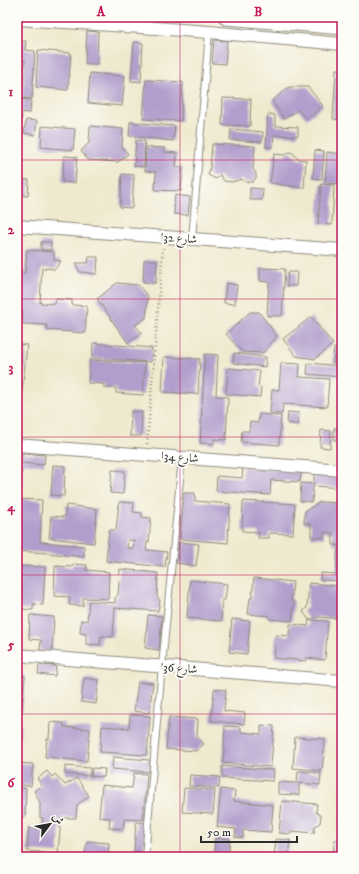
<svg xmlns="http://www.w3.org/2000/svg" width="359" height="874" viewBox="0 0 359 874" font-family="'IM FELL DW Pica',Amiri,serif">
<rect width="100%" height="100%" fill="#fdfcf7"/>
<filter id="ink" filterUnits="userSpaceOnUse"><feTurbulence type="fractalNoise" baseFrequency=".025" numOctaves="2"/><feDisplacementMap in="SourceGraphic" scale="8" xChannelSelector="R" yChannelSelector="G"/><feConvolveMatrix kernelMatrix="1 2 1 2 8 2 1 2 1" color-interpolation-filters="sRGB"/></filter>
<filter id="wash" filterUnits="userSpaceOnUse"><feTurbulence type="fractalNoise" baseFrequency=".012" numOctaves="4" result="noise"/><feDisplacementMap in="SourceGraphic" scale="16" xChannelSelector="R" yChannelSelector="G"/><feGaussianBlur stdDeviation="0.9" result="paint"/><feColorMatrix in="noise" values="0 0 0 0 0 0 0 0 0 0 0 0 0 0 0 0 0 1.4 0 .05"/><feComposite in="paint" operator="in"/></filter>
<g filter="url(#wash)">
<rect width="100%" height="100%" fill="#efe9ce"/>
<g id="blocks">
<path fill="#b29ecc" fill-rule="evenodd" d="M87 31 98 32 97 64H85Z
M214 40 227 41 225 64 212 63Z
M17 41H26L25 50 35 51 32 99 22 98 25 60H17Z
M134 42 143 43 141 82 131 81Z
M38 50 71 53 68 90 36 87Z
M17 63H20L18 80H17Z
M336 69H342V120L333 119Z
M90 73 125 76 122 106 88 103Z
M146 80 183 82 181 121 143 119Z
M289 87H308L323 106 307 119 298 110 284 119 272 101Z
M223 98 251 99 250 126 222 125Z
M17 99 31 100 30 113 17 112Z
M268 114 275 115V126L298 127V136L274 135 273 147H266Z
M17 115H22L19 142H17Z
M26 120 37 121 35 135 24 133Z
M130 122 175 126 173 141 129 136Z
M42 126 75 129 73 150 41 147Z
M90 126 123 129 122 147 128 154 118 162 88 160 81 151 89 143Z
M231 129 263 132 262 142 230 140Z
M136 140 145 141 144 167 134 166Z
M212 144 255 146 253 169 256 173V178L253 182H245L242 179 232 182 224 181 220 175 216 179 208 175 210 168Z
M146 147 164 148V152L177 153 176 167H183L181 191 155 190 156 172 145 171Z
M315 150 324 151 322 179 313 178Z
M289 152 293 153 298 159 306 160 304 188 270 183 274 154 285 155Z
M327 152 342 154V184L325 183Z
M64 156 77 157 75 183 62 182Z
M122 174 134 175 132 208 120 207Z
M17 179 29 180 28 196 17 195Z
M321 184 334 185 332 225 318 224Z
M250 188 263 189 262 200H250Z
M175 195 190 197 188 215 174 214Z
M41 242H51V250H41Z
M27 250 54 252V260L61 261 55 269 42 268 40 303 55 304 56 299 72 300V305L87 306 85 333 47 330V325L22 324 23 311H17V272L25 273Z
M89 257H98L97 274 80 272 75 263H88Z
M144 260H157L156 283 143 282Z
M260 268 285 269 282 316H267L269 282 260 281Z
M288 272H297L296 286H287Z
M117 283 138 285 148 296 146 318 135 325 142 333 128 343 97 299Z
M226 283 237 285 235 304 224 303Z
M250 312H259L277 336 263 353 242 352 226 334Z
M311 317 333 344 315 359 296 356 283 339Z
M93 343 152 348 151 362 92 358Z
M17 344 27 345 21 401 17 400Z
M334 348 342 349V364L333 363Z
M234 353 266 357 265 367 233 363Z
M205 354 218 355 216 396 228 397 226 440 214 439V444L200 443Z
M164 357 200 359 198 394 162 392Z
M90 360 145 363 143 395 116 393V388H104V384L88 383Z
M281 363 300 364 299 377 329 379 327 407 283 404 282 414 270 413 272 390H279Z
M308 363 342 366V377L307 374Z
M228 368 260 371 258 386 261 387 260 397 226 394Z
M340 380H342V412L339 411Z
M131 411 142 412 141 436H130Z
M288 412 299 413 298 425 287 423Z
M259 414 281 416 279 445 241 442 242 431H249L250 422 258 423Z
M334 428 342 429V440H334Z
M321 430 331 431 330 448 320 447Z
M22 453 45 455 44 465 21 463Z
M53 465 65 466 64 496 51 495Z
M243 467 301 472 300 482 271 480 270 495 216 491 217 476 242 478Z
M17 470H22L21 488H17Z
M112 470 125 471 123 494 110 493Z
M314 474 342 476V488L313 486 312 502 300 501 301 483 314 484Z
M184 493H195V501L230 504 228 543 180 539Z
M17 499 42 500 40 542 84 546V557L48 553 17 551Z
M243 501 295 504 293 534 269 533V538H258L259 532 242 531Z
M119 502 134 503 133 512 142 513V517L151 518 149 542H147L146 550 167 552 165 567 106 561 109 530H116ZM128 540H134L133 548H127Z
M320 502 342 503V581L320 580 321 573 336 574 338 545H333V533L324 532V538L311 537V524L304 523 305 511Z
M66 505 97 509 94 543 49 538 51 516 65 517Z
M179 542 199 544 196 566 176 563Z
M73 564 87 565 86 570 109 572 108 599 83 598V606L69 605 70 597 54 596 55 566 72 567Z
M17 566 45 567 43 605 33 604V610L19 609V604H17Z
M120 569 158 573 157 596 160 601 158 611 115 608 113 637 101 636 100 645 86 644V634L80 633 81 620 87 621 89 601 115 603V598L118 595Z
M254 578 293 582 291 601H294L292 621 269 619V616L248 614 250 598H252Z
M190 580 227 584 225 600H222L221 621 187 618Z
M309 583 342 586V619L318 617 309 620 303 611 307 608Z
M30 615 54 617 52 652 40 651 41 640 29 639Z
M148 615 162 616 159 650 145 648Z
M232 619 250 621 247 654 229 652Z
M309 620 328 621 325 660 306 658V661L274 658 276 635 289 636 290 624 308 626Z
M17 663 21 664V675L25 676 22 711H17Z
M39 665 56 666 55 676 38 674Z
M84 678 99 680 96 704 81 702Z
M138 682 153 683 149 713 134 711Z
M214 689 226 690 224 711 245 713 244 724 211 721Z
M130 715 150 716 147 755 100 752 102 726 129 728Z
M169 717 198 719 197 736 204 744 196 751 166 749Z
M50 722 64 723V727L90 729 87 761 45 757 47 739H49Z
M17 724H21L18 757H17Z
M261 725 274 726 271 767 223 763 225 726 241 727V732L261 734Z
M295 737 325 739 322 771 293 768Z
M113 757 150 760 149 772 112 769Z
M17 763 33 764 31 786 20 785 17 783Z
M65 766 90 768V776L65 774Z
M222 766 274 770 273 781 222 778Z
M92 768 105 769 104 777 91 776Z
M47 771 52 777 55 774 65 785 77 778 89 796 77 805 76 818H61L58 853 27 851 29 827 41 829 43 818H40V803L34 791 42 785 37 779Z
M298 771 321 773 320 785 299 783V795L278 794V782L297 783Z
M134 773 147 774 143 820 124 819 123 829 109 828 110 818 99 817 102 785 132 788Z
M190 775 220 777 219 788 189 786Z
M17 785 20 788H26L25 817H17Z
M184 788 215 790 213 814 182 812Z
M221 789 235 791 234 801 273 805 271 832 243 830V838L235 837 236 829 217 827Z
M282 801 317 804 316 812 321 816 320 823 315 826 314 833 291 831V834L279 833Z
M136 822 146 823 144 852 134 851Z
M215 838 230 839 228 857H214Z
M276 839 290 840 288 857H274Z
M334 840H342V857H333Z
M87 841 109 843 108 857 85 855Z"/>
</g>
</g>
<g filter="url(#ink)">
<use href="#blocks" fill-opacity="0" stroke="#8d8a7c" stroke-width="1"/>
<g fill="none" stroke-linecap="round" stroke-linejoin="round">
<g stroke="#8d8a7c" stroke-width="8">
<path id="service" d="M192 239 209 32
M145 857 162 666 182 458"/>
</g>
<g stroke="#8d8a7c" stroke-width="14">
<path id="minor" d="M17 19 127 26 209 32 342 44
M17 226 342 250
M17 445 342 470
M17 655 342 681"/>
</g>
<g stroke="#8d8a7c" stroke-width="17">
<path id="tertiary" d="M226 17 342 27
M127 26 145 17"/>
</g>
<path stroke="#8d8a7c" stroke-width="2.5" stroke-dasharray="1 3" stroke-linecap="butt" d="M147 444 163 248"/>
<use href="#service" stroke="#fff" stroke-width="6"/>
<use href="#minor" stroke="#fff" stroke-width="12"/>
<use href="#tertiary" stroke="#fff" stroke-width="15"/>
</g>
</g>
<path fill="none" stroke="#c2185b" stroke-width="1" stroke-opacity="0.55" d="M180 17V857M17 160H342M17 299H342M17 437H342M17 575H342M17 714H342"/>
<g text-anchor="middle" stroke-width="4" stroke-linejoin="round" paint-order="stroke">
<g font-size="12" fill="#2b2b2b" stroke="#fdfcf7">
<text transform="translate(179 238) rotate(4)" y="4">شارع 32ا</text>
<text transform="translate(180 457) rotate(4)" y="4">شارع 34ا</text>
<text transform="translate(179 668) rotate(4)" y="4">شارع 36ا</text>
</g>
</g>
<rect width="359" height="874" fill="none" stroke="#fdfcf7" stroke-width="44"/>
<g transform="translate(50 824) rotate(58)" stroke="#fdfcf7" stroke-width="3" paint-order="stroke">
<path d="M0-3L7 15L0 10L-7 15Z" fill="#2b2b2b"/>
<text y="-6" font-size="11" font-weight="bold" text-anchor="middle" fill="#2b2b2b">ش</text>
</g>
<path d="M201 836v6h96v-6" fill="none" stroke="#2b2b2b" stroke-width="2"/>
<text x="207" y="836" font-size="12" fill="#2b2b2b" stroke="#fdfcf7" stroke-width="3" paint-order="stroke">50 m</text>
<rect x="22" y="22" width="315" height="830" fill="none" stroke="#c2185b" stroke-width="1.5"/>
<g font-size="13" text-anchor="middle" font-weight="bold" fill="#c2185b">
<text x="101" y="16">A</text>
<text x="258" y="16">B</text>
<text x="11" y="96">1</text>
<text x="11" y="234">2</text>
<text x="11" y="372">3</text>
<text x="11" y="511">4</text>
<text x="11" y="649">5</text>
<text x="11" y="787">6</text>
</g>
</svg>
